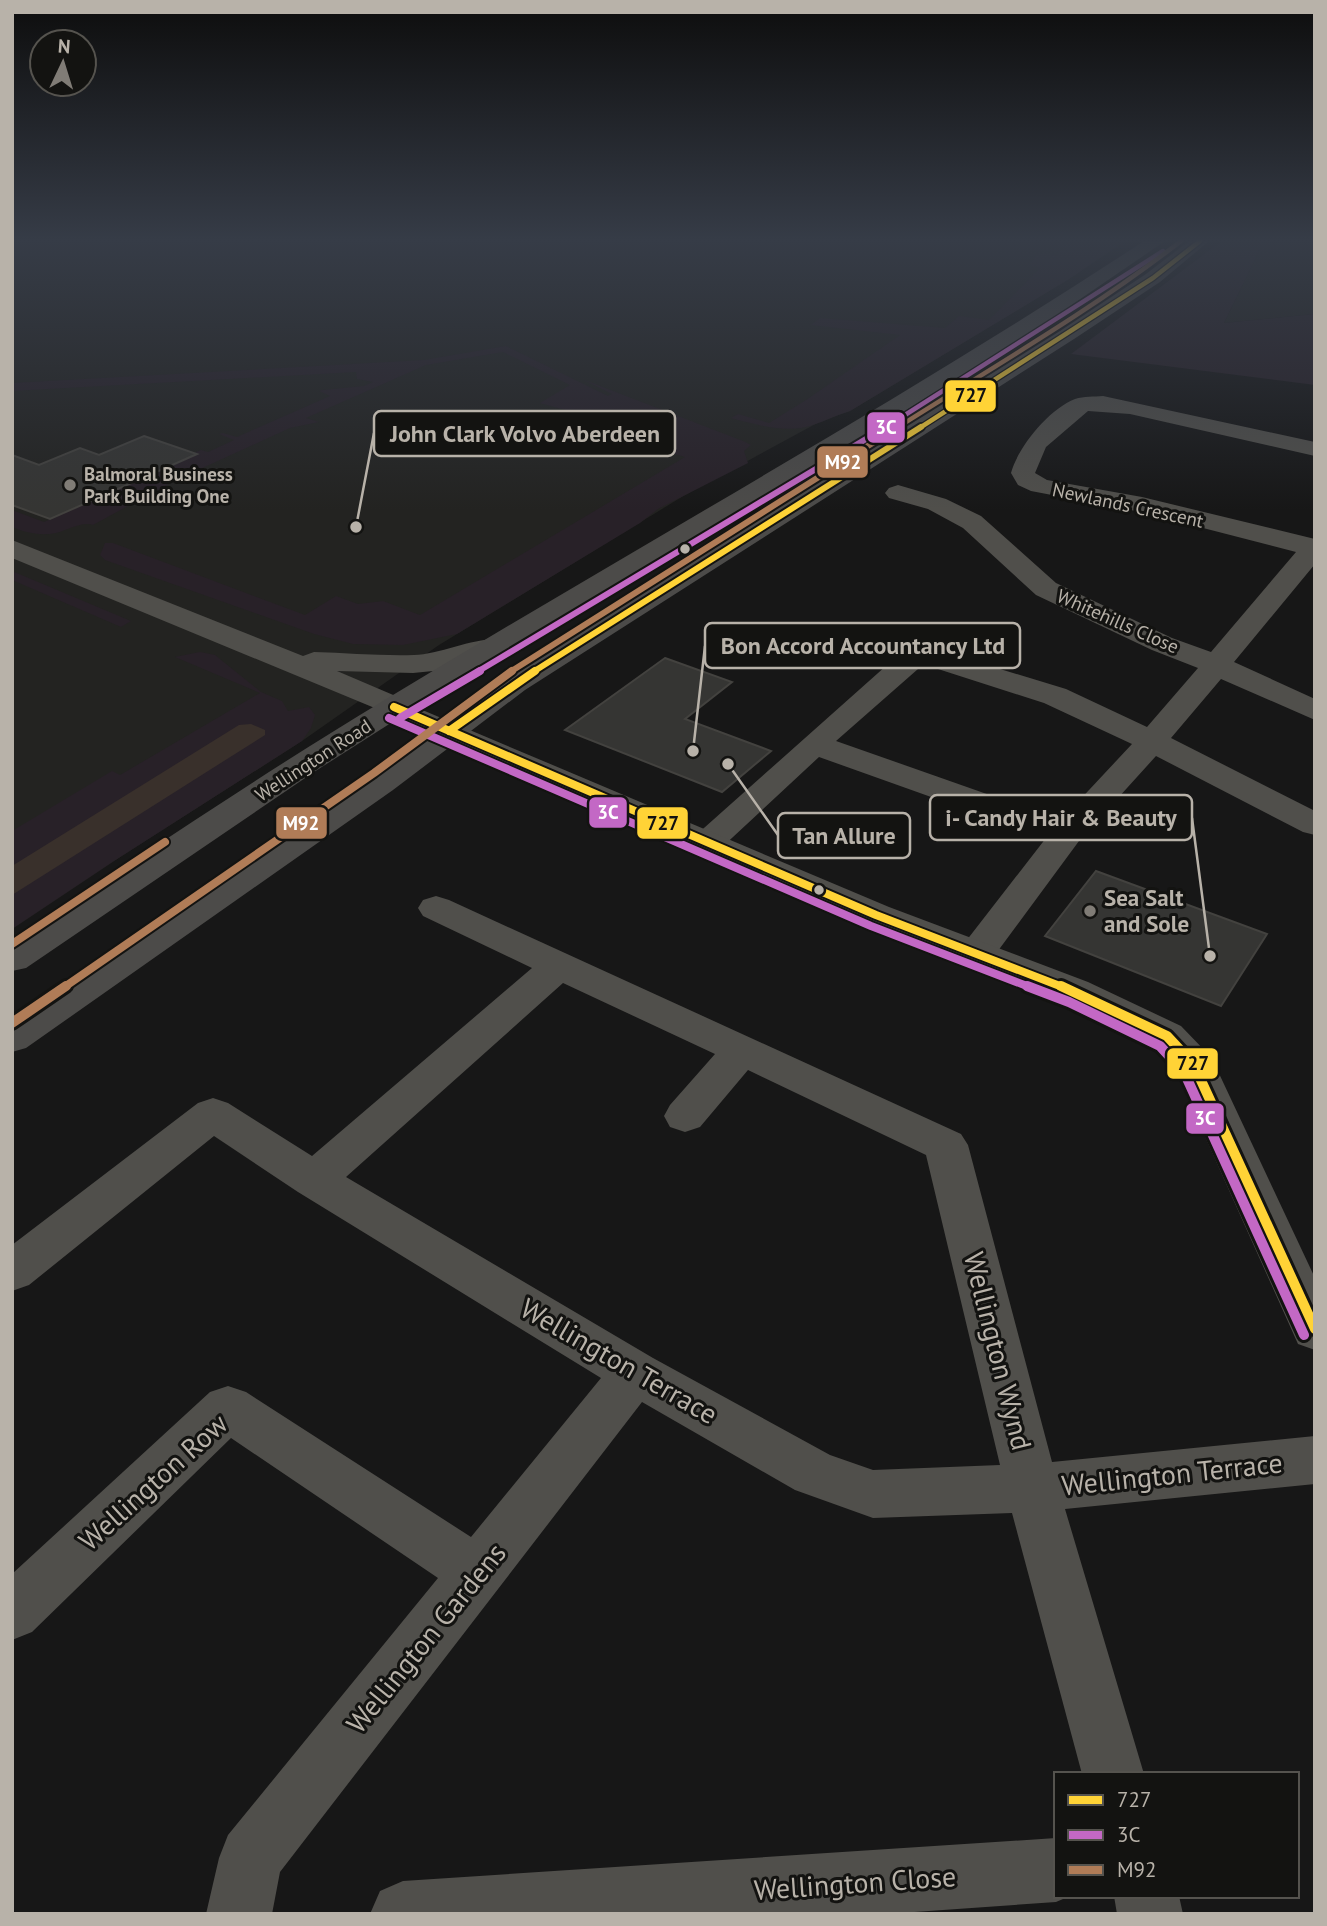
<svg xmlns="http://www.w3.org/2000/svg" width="1327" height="1926" viewBox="0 0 1327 1926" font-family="'PT Sans',sans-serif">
<rect width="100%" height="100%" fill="#171717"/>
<path fill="#232321" d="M12 241H1125L1069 279 850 411 821 421 685 495 439 645 302 741 114 861 12 929Z
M1264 241H1315V314L1224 323Z"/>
<path fill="#282128" d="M1050 241H1125L1069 279 850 411C837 415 825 421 813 425 787 434 757 425 731 418L738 414 769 423 806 400 900 335 811 325 820 318 945 328 959 316 989 320 1040 268 1029 265 1039 253 1057 255 1060 252 1045 250H1062L1064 247 1047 244Z
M1222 241H1264L1224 323 1315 314V385L1071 354Z
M506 346 608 396 612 394 582 379 743 441 751 445 744 451 748 463 658 509 640 523 457 634 403 645 353 644 314 634 105 560 100 555 105 543H113L305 615 336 596 358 604 383 601 420 615 685 457 625 440 639 431 540 403 570 385 503 352 426 365 306 418 319 422 290 428 174 481 93 525C83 521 68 530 56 533 41 536 26 533 12 527V510L44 522 196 455 194 453 201 450 208 452 234 440 219 434 223 433 237 437 330 396 319 391 323 390 364 386 373 382 357 379 356 372 12 391V383L424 360Z
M12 571 131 621 121 627 12 580Z
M200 652 215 655 261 692 282 701 288 711 309 707 315 715 311 728 302 741 114 861 12 929V831L112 771 120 775 260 693 175 657Z"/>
<path fill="#39302b" d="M251 724 265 730V735L12 895V866L239 725Z"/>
<path fill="#353533" stroke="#43423f" stroke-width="2" d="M144 436 197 454 50 519 12 505V455L39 465 80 448 99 455Z
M665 658 732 682 685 719 771 751 722 792 565 730Z
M1096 871 1267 934 1221 1006 1045 936Z"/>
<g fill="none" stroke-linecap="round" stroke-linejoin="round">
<path fill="#504f4b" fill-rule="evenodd" d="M1103 396 1315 442V456L1130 414 1088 411 1046 447 1035 473 1047 480 1142 497 1315 539V564L1234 662 1315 699V720L1221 679 1171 738 1315 811V835L1303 832 1156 756 1079 841 989 963 975 966 961 963 956 954 1046 838 819 757 719 850 707 854 695 850 689 843 695 836 896 657C913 651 924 649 941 651L1066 689 1147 727 1198 668 1152 650 1036 595 963 528 928 509 889 498 885 493 889 488 898 485 946 499 981 516 1056 583 1172 638 1211 652 1296 552 1141 512 1031 491 1018 485 1011 473C1018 447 1049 409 1075 399 1084 396 1094 397 1103 396ZM924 667 938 669 1044 703 1132 744 1061 820 836 741 918 669Z
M12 540 303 656 314 652C347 653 381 656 414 655 442 654 482 634 505 640L510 646 505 652 443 670 413 673 337 671 405 700 410 707 405 714 394 716 12 558Z
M436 896 449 900 961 1134 968 1145 1052 1462 1315 1436V1484L1065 1509 1144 1774H1082L1012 1513 873 1518 795 1490 642 1402 280 1872 272 1914H206L219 1858 228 1835 438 1578 231 1438 32 1632 12 1640V1574L210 1392 228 1386 246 1392 471 1537 601 1378 298 1192 214 1136 29 1285 12 1291V1245L198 1103 213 1098 228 1103 312 1156 532 968 423 916 418 908 423 900ZM563 983 715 1054 670 1105 664 1116 670 1127 685 1132 700 1127 748 1070 926 1155 1000 1465 873 1470 830 1455 653 1358 346 1177Z
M1056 1838V1896H1070L1056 1902 886 1914H370L380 1891 403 1881Z
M1114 1896H1179L1183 1914H1117Z"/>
<path fill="#504f4b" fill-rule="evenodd" d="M394 698 889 907 1088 982 1181 1026 1209 1055 1215 1065 1315 1278V1350L1298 1344 1176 1072 1153 1046 1060 1000 863 923 383 714 378 707 383 700Z"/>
<path fill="#4c4b49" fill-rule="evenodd" d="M1144 241H1165L1035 330 829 458 405 714 314 772 26 968 12 971V941C135 860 257 777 383 701 636 547 896 404 1144 241Z
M1189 241H1209L1160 282 1074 339 525 690 393 790 26 1048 12 1052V1018L369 776 503 678 1060 331 1146 274Z"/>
<g stroke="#131311" stroke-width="7">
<path id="bus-1-far3" d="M918 429 1153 278 1200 241"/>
</g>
<g stroke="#131311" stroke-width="10">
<path id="bus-1-far2" d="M533 672 921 427"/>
</g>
<g stroke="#131311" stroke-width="12">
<path id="bus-1-far1" d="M394 707 876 915 1065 988
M449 731 535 671"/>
</g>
<g stroke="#131311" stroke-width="16">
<path id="bus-1" d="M1061 986 1167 1036 1194 1065 1315 1329"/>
</g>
<g stroke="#131311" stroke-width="7">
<path id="bus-2-far3" d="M883 429 1163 251"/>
</g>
<g stroke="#131311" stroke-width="10">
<path id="bus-2-far2" d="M477 672 886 427"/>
</g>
<g stroke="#131311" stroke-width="12">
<path id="bus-2-far1" d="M389 718 871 926 1032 988
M400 718 480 671"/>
</g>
<g stroke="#131311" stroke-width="16">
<path id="bus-2" d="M1027 986 1069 1002 1160 1046 1184 1072 1304 1335"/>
</g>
<g stroke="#131311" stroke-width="7">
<path id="bus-3-far3" d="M895 429C991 368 1091 311 1181 241"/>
</g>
<g stroke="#131311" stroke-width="10">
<path id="bus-3-far2" d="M510 672 898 427"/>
</g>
<g stroke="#131311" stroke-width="12">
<path id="bus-3-far1" d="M12 944 165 842
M63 988 374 773 512 671"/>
</g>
<g stroke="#131311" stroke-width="16">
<path id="bus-3" d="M12 1023 66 986"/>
</g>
<use href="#bus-1-far3" stroke="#ffd336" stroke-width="4.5"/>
<use href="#bus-1-far2" stroke="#ffd336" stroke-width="6"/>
<use href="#bus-1-far1" stroke="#ffd336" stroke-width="8"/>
<use href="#bus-1" stroke="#ffd336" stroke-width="10"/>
<use href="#bus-2-far3" stroke="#c368c5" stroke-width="4.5"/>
<use href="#bus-2-far2" stroke="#c368c5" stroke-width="6"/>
<use href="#bus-2-far1" stroke="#c368c5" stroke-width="8"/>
<use href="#bus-2" stroke="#c368c5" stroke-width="10"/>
<use href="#bus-3-far3" stroke="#b07c57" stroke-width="4.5"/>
<use href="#bus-3-far2" stroke="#b07c57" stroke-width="6"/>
<use href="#bus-3-far1" stroke="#b07c57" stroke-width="8"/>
<use href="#bus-3" stroke="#b07c57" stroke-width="10"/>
</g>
<linearGradient id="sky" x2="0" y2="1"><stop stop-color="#0d0d0d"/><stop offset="0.47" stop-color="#363c47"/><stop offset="1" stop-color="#363c47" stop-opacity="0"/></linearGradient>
<rect width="1327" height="510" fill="url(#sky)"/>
<g fill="#807c76" stroke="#131311" stroke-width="2.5">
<circle cx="70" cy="485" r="7"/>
<circle cx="1090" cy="911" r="7"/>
</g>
<g fill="#b8b2a9" stroke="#131311" stroke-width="2.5">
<circle cx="685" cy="549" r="6"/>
<circle cx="819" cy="890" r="6"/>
</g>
<g text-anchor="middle" stroke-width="6" stroke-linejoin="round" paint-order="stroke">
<g font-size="19" font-weight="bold" fill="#b8b2a9" stroke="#131311" text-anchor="start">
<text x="84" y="481">Balmoral Business<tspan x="84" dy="22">Park Building One</tspan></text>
</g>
<g font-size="19" fill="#b8b2a9" stroke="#131311">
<text transform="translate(1128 505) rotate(12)" y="7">Newlands Crescent</text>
<text transform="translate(1118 621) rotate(24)" y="7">Whitehills Close</text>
<text transform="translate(313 760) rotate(-33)" y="7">Wellington Road</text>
</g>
<g font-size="23" font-weight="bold" fill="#b8b2a9" stroke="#131311" text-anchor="start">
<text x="1104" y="906">Sea Salt<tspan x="1104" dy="26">and Sole</tspan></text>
</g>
<g font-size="28" fill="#b8b2a9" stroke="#131311">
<text transform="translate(998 1351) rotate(76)" y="10">Wellington Wynd</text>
<text transform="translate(619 1361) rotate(30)" y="10">Wellington Terrace</text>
<text transform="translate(1172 1474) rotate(-6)" y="10">Wellington Terrace</text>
<text transform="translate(153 1482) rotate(-42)" y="10">Wellington Row</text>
<text transform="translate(426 1638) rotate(-51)" y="10">Wellington Gardens</text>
<text transform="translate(855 1883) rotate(-4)" y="10">Wellington Close</text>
</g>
</g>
<path fill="none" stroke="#b8b2a9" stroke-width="2.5" d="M356 527L374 433M693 751L705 646M1210 956L1192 818M728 764L778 835"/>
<g fill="#b8b2a9" stroke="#131311" stroke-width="2.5">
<circle cx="356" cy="527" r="7"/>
<circle cx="693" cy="751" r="7"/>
<circle cx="1210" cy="956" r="7"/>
<circle cx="728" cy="764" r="7"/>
</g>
<g fill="#131311" stroke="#b8b2a9" stroke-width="2.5">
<rect x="374" y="411" width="301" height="45" rx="7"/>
<rect x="705" y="623" width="315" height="45" rx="7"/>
<rect x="930" y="795" width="262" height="45" rx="7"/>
<rect x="778" y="813" width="132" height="45" rx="7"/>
</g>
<g font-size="24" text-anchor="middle" font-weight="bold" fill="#b8b2a9">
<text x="525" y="442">John Clark Volvo Aberdeen</text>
<text x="863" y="654">Bon Accord Accountancy Ltd</text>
<text x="1061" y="826">i- Candy Hair &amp; Beauty</text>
<text x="844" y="844">Tan Allure</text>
</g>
<g stroke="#131311" stroke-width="2.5">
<rect x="944" y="379" width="53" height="34" rx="7" fill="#ffd336"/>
<rect x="866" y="411" width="40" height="33" rx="7" fill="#c368c5"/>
<rect x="816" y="445" width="53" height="34" rx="7" fill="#b07c57"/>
<rect x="588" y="796" width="40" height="33" rx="7" fill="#c368c5"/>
<rect x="636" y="806" width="53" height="34" rx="7" fill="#ffd336"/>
<rect x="275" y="806" width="53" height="34" rx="7" fill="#b07c57"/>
<rect x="1166" y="1047" width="53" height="33" rx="7" fill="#ffd336"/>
<rect x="1185" y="1102" width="40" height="33" rx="7" fill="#c368c5"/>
</g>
<g font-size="19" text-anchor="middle" font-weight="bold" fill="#fff">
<text x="886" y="434">3C</text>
<text x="843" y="469">M92</text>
<text x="608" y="819">3C</text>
<text x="301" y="830">M92</text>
<text x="1205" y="1125">3C</text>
</g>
<g font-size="19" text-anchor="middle" font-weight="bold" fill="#111">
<text x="971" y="402">727</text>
<text x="663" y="830">727</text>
<text x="1193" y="1070">727</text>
</g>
<rect width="1327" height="1926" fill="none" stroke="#b8b2a9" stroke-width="28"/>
<rect x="1054" y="1772" width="245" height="126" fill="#131311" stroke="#55534e" stroke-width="2"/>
<rect x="1068" y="1795" width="35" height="10" fill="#ffd336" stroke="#55534e" stroke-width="2"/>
<text x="1117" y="1807" font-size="21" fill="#b8b2a9">727</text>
<rect x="1068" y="1830" width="35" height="10" fill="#c368c5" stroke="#55534e" stroke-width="2"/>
<text x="1117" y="1842" font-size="21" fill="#b8b2a9">3C</text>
<rect x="1068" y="1865" width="35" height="10" fill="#b07c57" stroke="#55534e" stroke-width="2"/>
<text x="1117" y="1877" font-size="21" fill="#b8b2a9">M92</text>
<g transform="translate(63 63) rotate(4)"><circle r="33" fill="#131311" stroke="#55534e" stroke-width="2"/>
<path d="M0-5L12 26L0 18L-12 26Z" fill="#807c76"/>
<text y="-10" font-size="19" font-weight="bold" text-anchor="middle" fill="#b8b2a9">N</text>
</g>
</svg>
